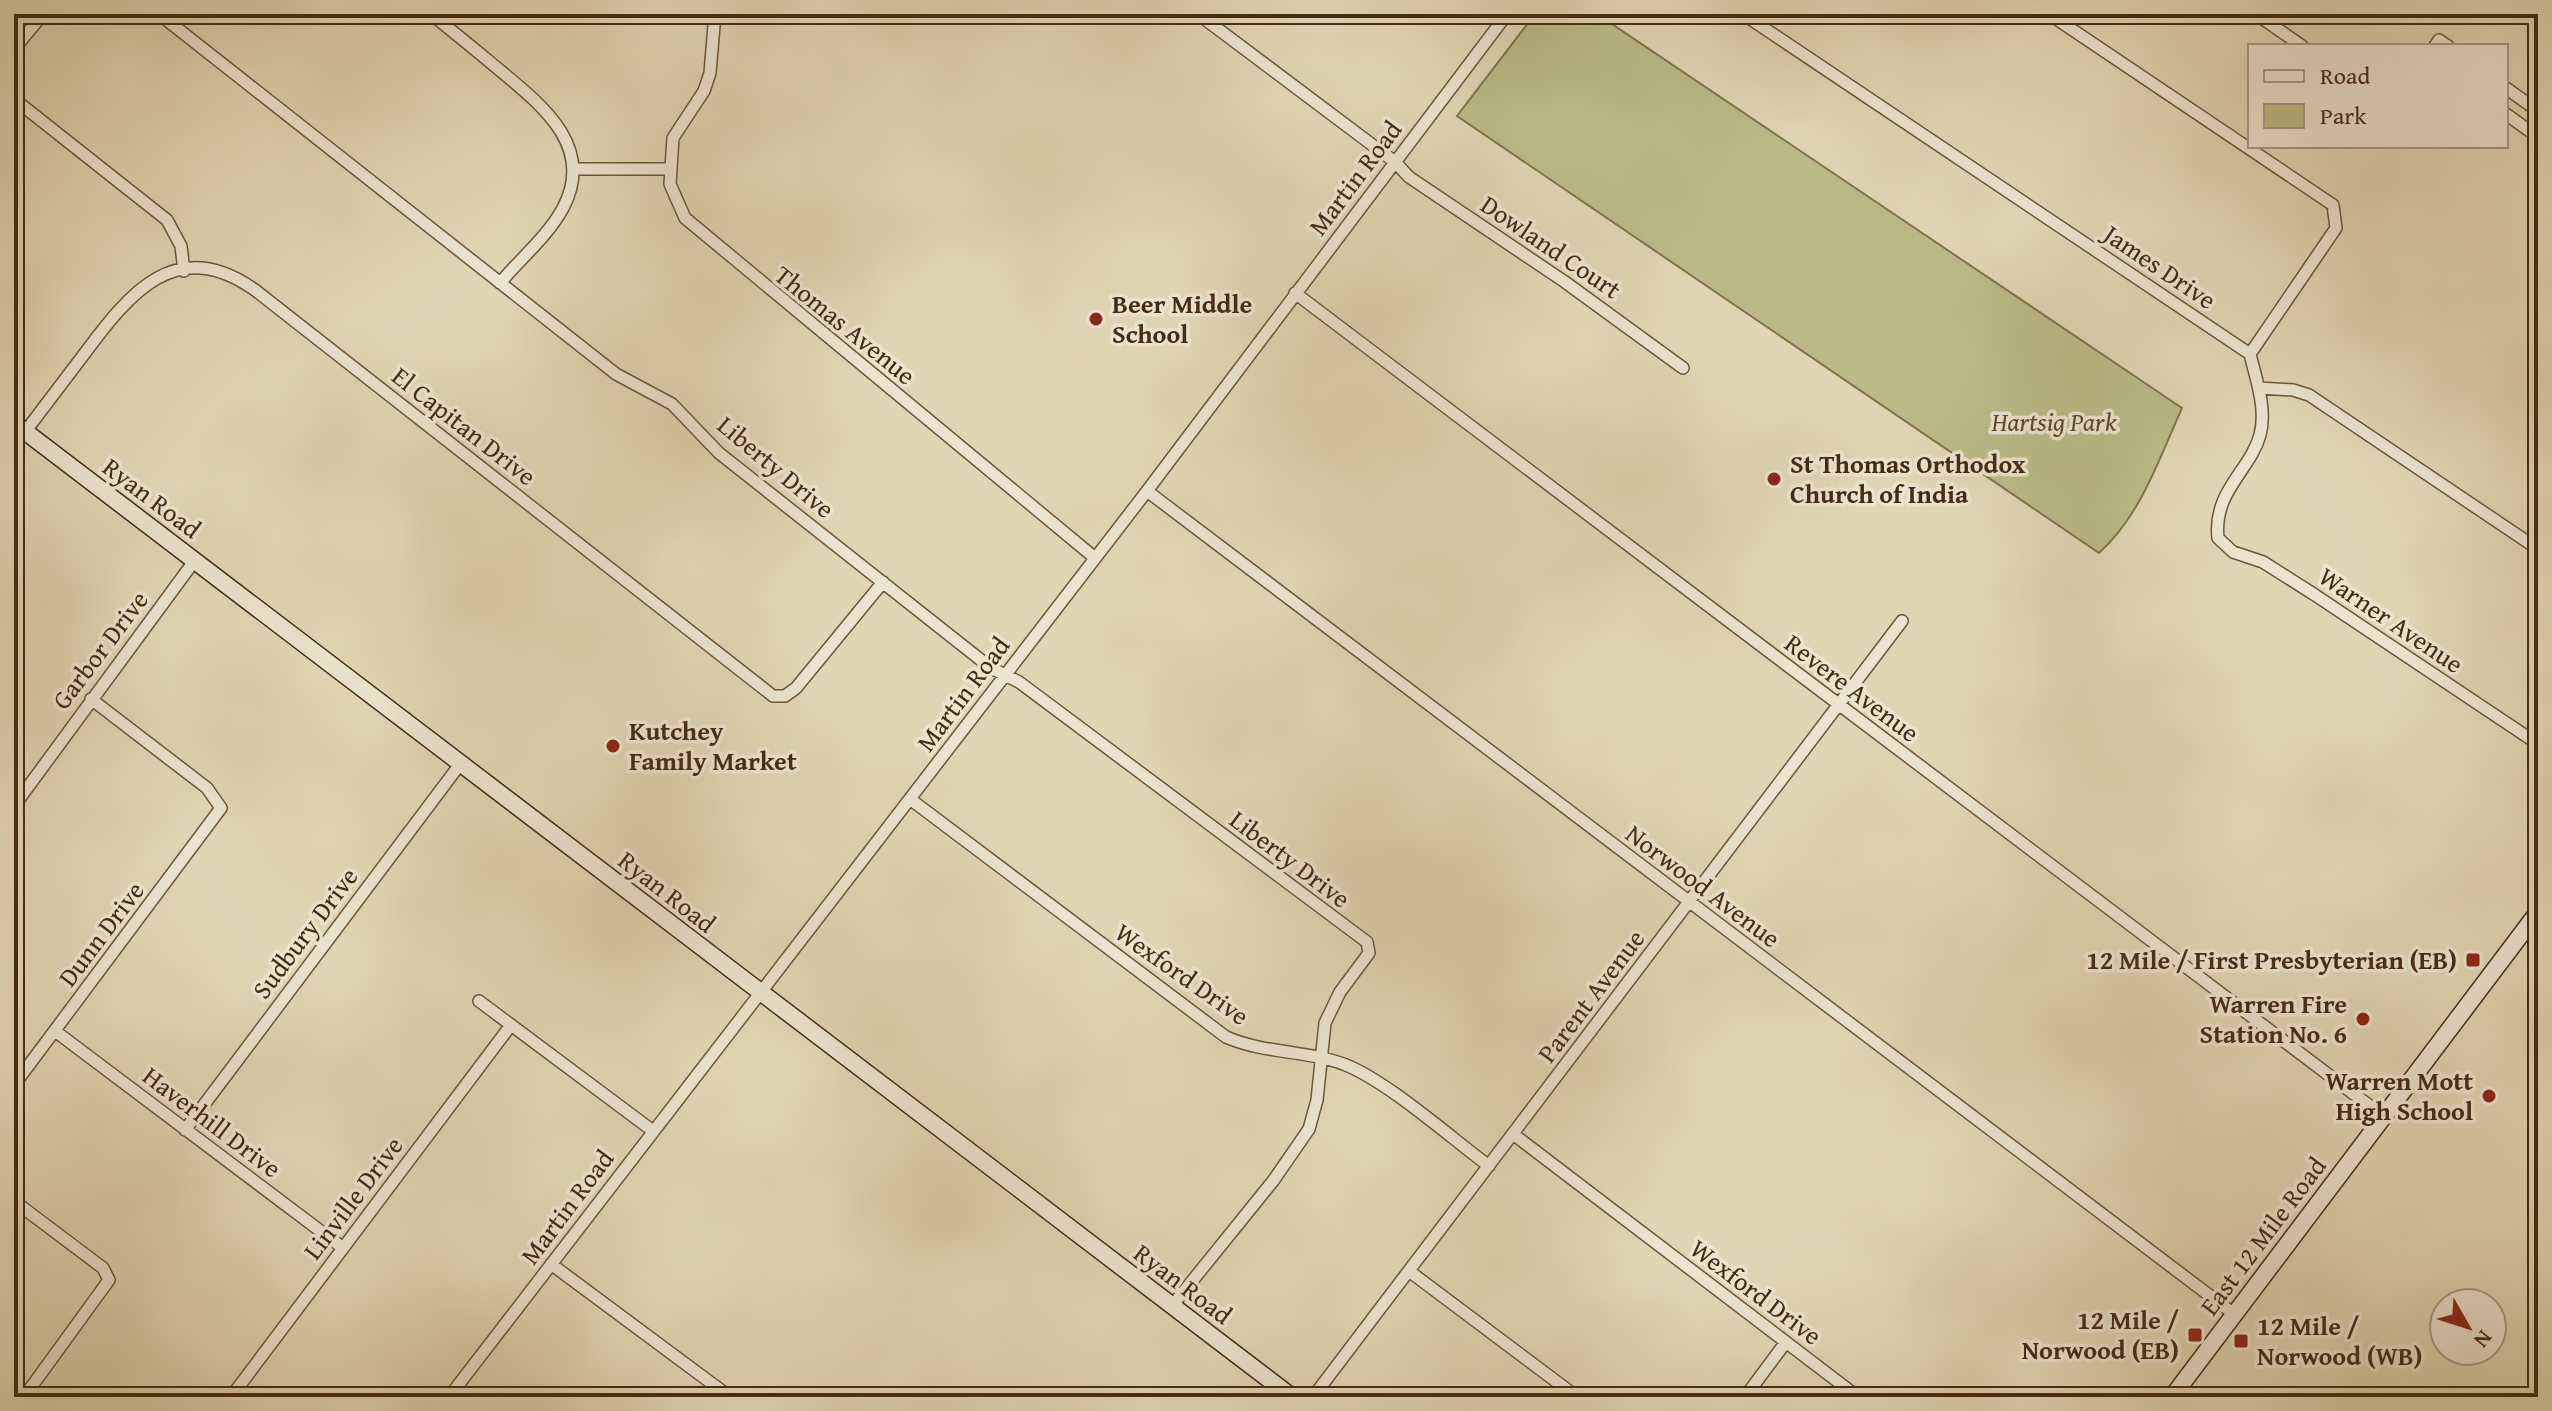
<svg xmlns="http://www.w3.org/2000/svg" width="2552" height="1411" viewBox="0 0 2552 1411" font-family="'Gentium Book Plus',serif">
<rect width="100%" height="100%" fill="#e1d6b4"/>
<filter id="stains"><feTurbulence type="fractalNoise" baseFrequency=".0025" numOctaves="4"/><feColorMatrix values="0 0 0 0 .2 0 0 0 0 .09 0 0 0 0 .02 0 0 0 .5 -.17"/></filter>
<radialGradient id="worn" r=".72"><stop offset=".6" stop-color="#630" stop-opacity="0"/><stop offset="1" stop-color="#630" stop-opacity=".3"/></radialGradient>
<path fill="#bbbb87" stroke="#80744d" stroke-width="2" d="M1535 14H1597L2182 408C2159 459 2141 515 2099 553L1457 116Z"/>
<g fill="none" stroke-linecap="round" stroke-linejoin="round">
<g stroke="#6b563b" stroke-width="14">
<path id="street" d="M159 14 616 374 672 404 719 453 991 668 1019 682 1367 942 1369 953 1340 992 1325 1023 1317 1100 1309 1129 1273 1181 1172 1306
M431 14C455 33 479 53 502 72 544 107 595 148 563 208 548 236 520 259 500 283
M715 14 710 73 704 91 673 138 670 184 685 218 1095 558
M1198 14 1395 162 1409 177 1565 282 1683 368
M1743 14 2250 354C2256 379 2267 409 2260 435 2250 471 2213 491 2218 538L2233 552 2263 562 2315 595 2538 744
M2049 14 2333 205 2336 228 2250 354
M2256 14 2302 46
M2435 46 2439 40 2448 46
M14 49 43 14
M2506 88 2538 111
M14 99 167 220 181 246 184 271
M2506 114 2538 137
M573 169H669
M1295 293 2383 1116
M2259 388 2293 390 2309 395 2538 549
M25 432C45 406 65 379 85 353 129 294 176 234 255 290L773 696H785L796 688 883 582
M1147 491 2234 1314
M910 799 1226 1037C1265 1054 1307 1050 1346 1065 1388 1082 1450 1137 1489 1166
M14 806 195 560
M479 1001 653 1131
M55 1031 343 1248
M14 1085 221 808 207 788 91 699
M185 1130 461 763
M1513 1134 1858 1397
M14 1201 103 1268 109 1280 24 1397
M551 1264 730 1397
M1409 1271 1577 1397
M231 1397 511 1025
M449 1397 1147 491 1507 14
M1313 1397 1902 621
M1745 1397 1786 1342"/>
</g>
<g stroke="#442c13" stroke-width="19">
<path id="secondary" d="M14 423 1292 1397
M2172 1397 2538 912"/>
</g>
<use href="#street" stroke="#ece4ce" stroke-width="11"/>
<use href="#secondary" stroke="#ece4ce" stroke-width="16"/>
</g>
<g fill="#8f2418" stroke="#ece4ce" stroke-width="3">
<circle cx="1096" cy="319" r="8"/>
<circle cx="1774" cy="479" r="8"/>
<circle cx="613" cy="746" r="8"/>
<rect x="2465" y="952" width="16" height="16" rx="4"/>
<circle cx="2363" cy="1019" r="8"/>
<circle cx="2489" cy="1096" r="8"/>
<rect x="2187" y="1327" width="16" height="16" rx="4"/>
<rect x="2233" y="1333" width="16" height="16" rx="4"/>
</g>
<g text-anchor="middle" stroke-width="7" stroke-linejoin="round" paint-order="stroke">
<g font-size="26" fill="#442c13" stroke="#ece4ce">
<text transform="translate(1355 178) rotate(-53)" y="9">Martin Road</text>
<text transform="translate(1551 247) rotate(34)" y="9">Dowland Court</text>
<text transform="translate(2160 267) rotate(34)" y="9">James Drive</text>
<text transform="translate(845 325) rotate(39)" y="9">Thomas Avenue</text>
<text transform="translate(464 426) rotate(38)" y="9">El Capitan Drive</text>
<text transform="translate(776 467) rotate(40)" y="9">Liberty Drive</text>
<text transform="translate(152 498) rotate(37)" y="9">Ryan Road</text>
<text transform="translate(2391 620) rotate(34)" y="9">Warner Avenue</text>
<text transform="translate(100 650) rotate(-53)" y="9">Garbor Drive</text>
<text transform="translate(1852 688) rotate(37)" y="9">Revere Avenue</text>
<text transform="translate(963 694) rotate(-53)" y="9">Martin Road</text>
<text transform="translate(1290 859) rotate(37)" y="9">Liberty Drive</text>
<text transform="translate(1703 886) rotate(37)" y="9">Norwood Avenue</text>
<text transform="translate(667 892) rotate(38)" y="9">Ryan Road</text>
<text transform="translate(305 933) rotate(-53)" y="9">Sudbury Drive</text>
<text transform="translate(101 934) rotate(-53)" y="9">Dunn Drive</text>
<text transform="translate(1182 974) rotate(35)" y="9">Wexford Drive</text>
<text transform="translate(1591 996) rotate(-53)" y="9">Parent Avenue</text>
<text transform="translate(212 1122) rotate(37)" y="9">Haverhill Drive</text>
<text transform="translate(353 1198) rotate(-53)" y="9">Linville Drive</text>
<text transform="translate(567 1207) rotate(-53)" y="9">Martin Road</text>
<text transform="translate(2263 1236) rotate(-53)" y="9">East 12 Mile Road</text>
<text transform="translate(1183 1284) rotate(37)" y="9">Ryan Road</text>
<text transform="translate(1756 1292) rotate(37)" y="9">Wexford Drive</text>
</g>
<g font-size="26" font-weight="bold" fill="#442c13" stroke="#ece4ce" text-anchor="start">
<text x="1112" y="313">Beer Middle<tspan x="1112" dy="30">School</tspan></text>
<text x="1790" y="473">St Thomas Orthodox<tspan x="1790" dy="30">Church of India</tspan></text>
<text x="629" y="740">Kutchey<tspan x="629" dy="30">Family Market</tspan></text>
<text x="2457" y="969" text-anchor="end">12 Mile / First Presbyterian (EB)</text>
<text x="2347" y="1013" text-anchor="end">Warren Fire<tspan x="2347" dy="30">Station No. 6</tspan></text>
<text x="2473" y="1090" text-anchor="end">Warren Mott<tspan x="2473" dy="30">High School</tspan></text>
<text x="2179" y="1329" text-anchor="end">12 Mile /<tspan x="2179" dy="30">Norwood (EB)</tspan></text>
<text x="2257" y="1335">12 Mile /<tspan x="2257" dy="30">Norwood (WB)</tspan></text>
</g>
<g font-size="26" font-style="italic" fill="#5c492a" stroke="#ece4ce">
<text x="2054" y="431">Hartsig Park</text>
</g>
</g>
<rect width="2552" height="1411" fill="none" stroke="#e1d6b4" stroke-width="48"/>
<rect x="16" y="16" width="2520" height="1379" fill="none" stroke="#442c13" stroke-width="4"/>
<rect x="24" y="24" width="2504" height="1363" fill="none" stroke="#442c13" stroke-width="2"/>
<rect x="2248" y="44" width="260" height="104" fill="#ece4ce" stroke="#a99a83" stroke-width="2"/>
<rect x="2264" y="70" width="40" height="12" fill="#ece4ce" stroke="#a99a83" stroke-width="2"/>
<text x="2320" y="84" font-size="24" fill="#442c13">Road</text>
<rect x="2264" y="104" width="40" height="24" fill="#bbbb87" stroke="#a99a83" stroke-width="2"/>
<text x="2320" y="124" font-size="24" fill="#442c13">Park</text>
<g transform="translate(2468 1327) rotate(129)"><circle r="38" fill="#ece4ce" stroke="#a99a83" stroke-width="2"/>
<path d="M0-6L14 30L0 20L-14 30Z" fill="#8f2418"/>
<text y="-12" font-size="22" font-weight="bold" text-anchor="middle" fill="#442c13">N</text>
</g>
<rect width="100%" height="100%" filter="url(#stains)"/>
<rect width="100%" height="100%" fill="url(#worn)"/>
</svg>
